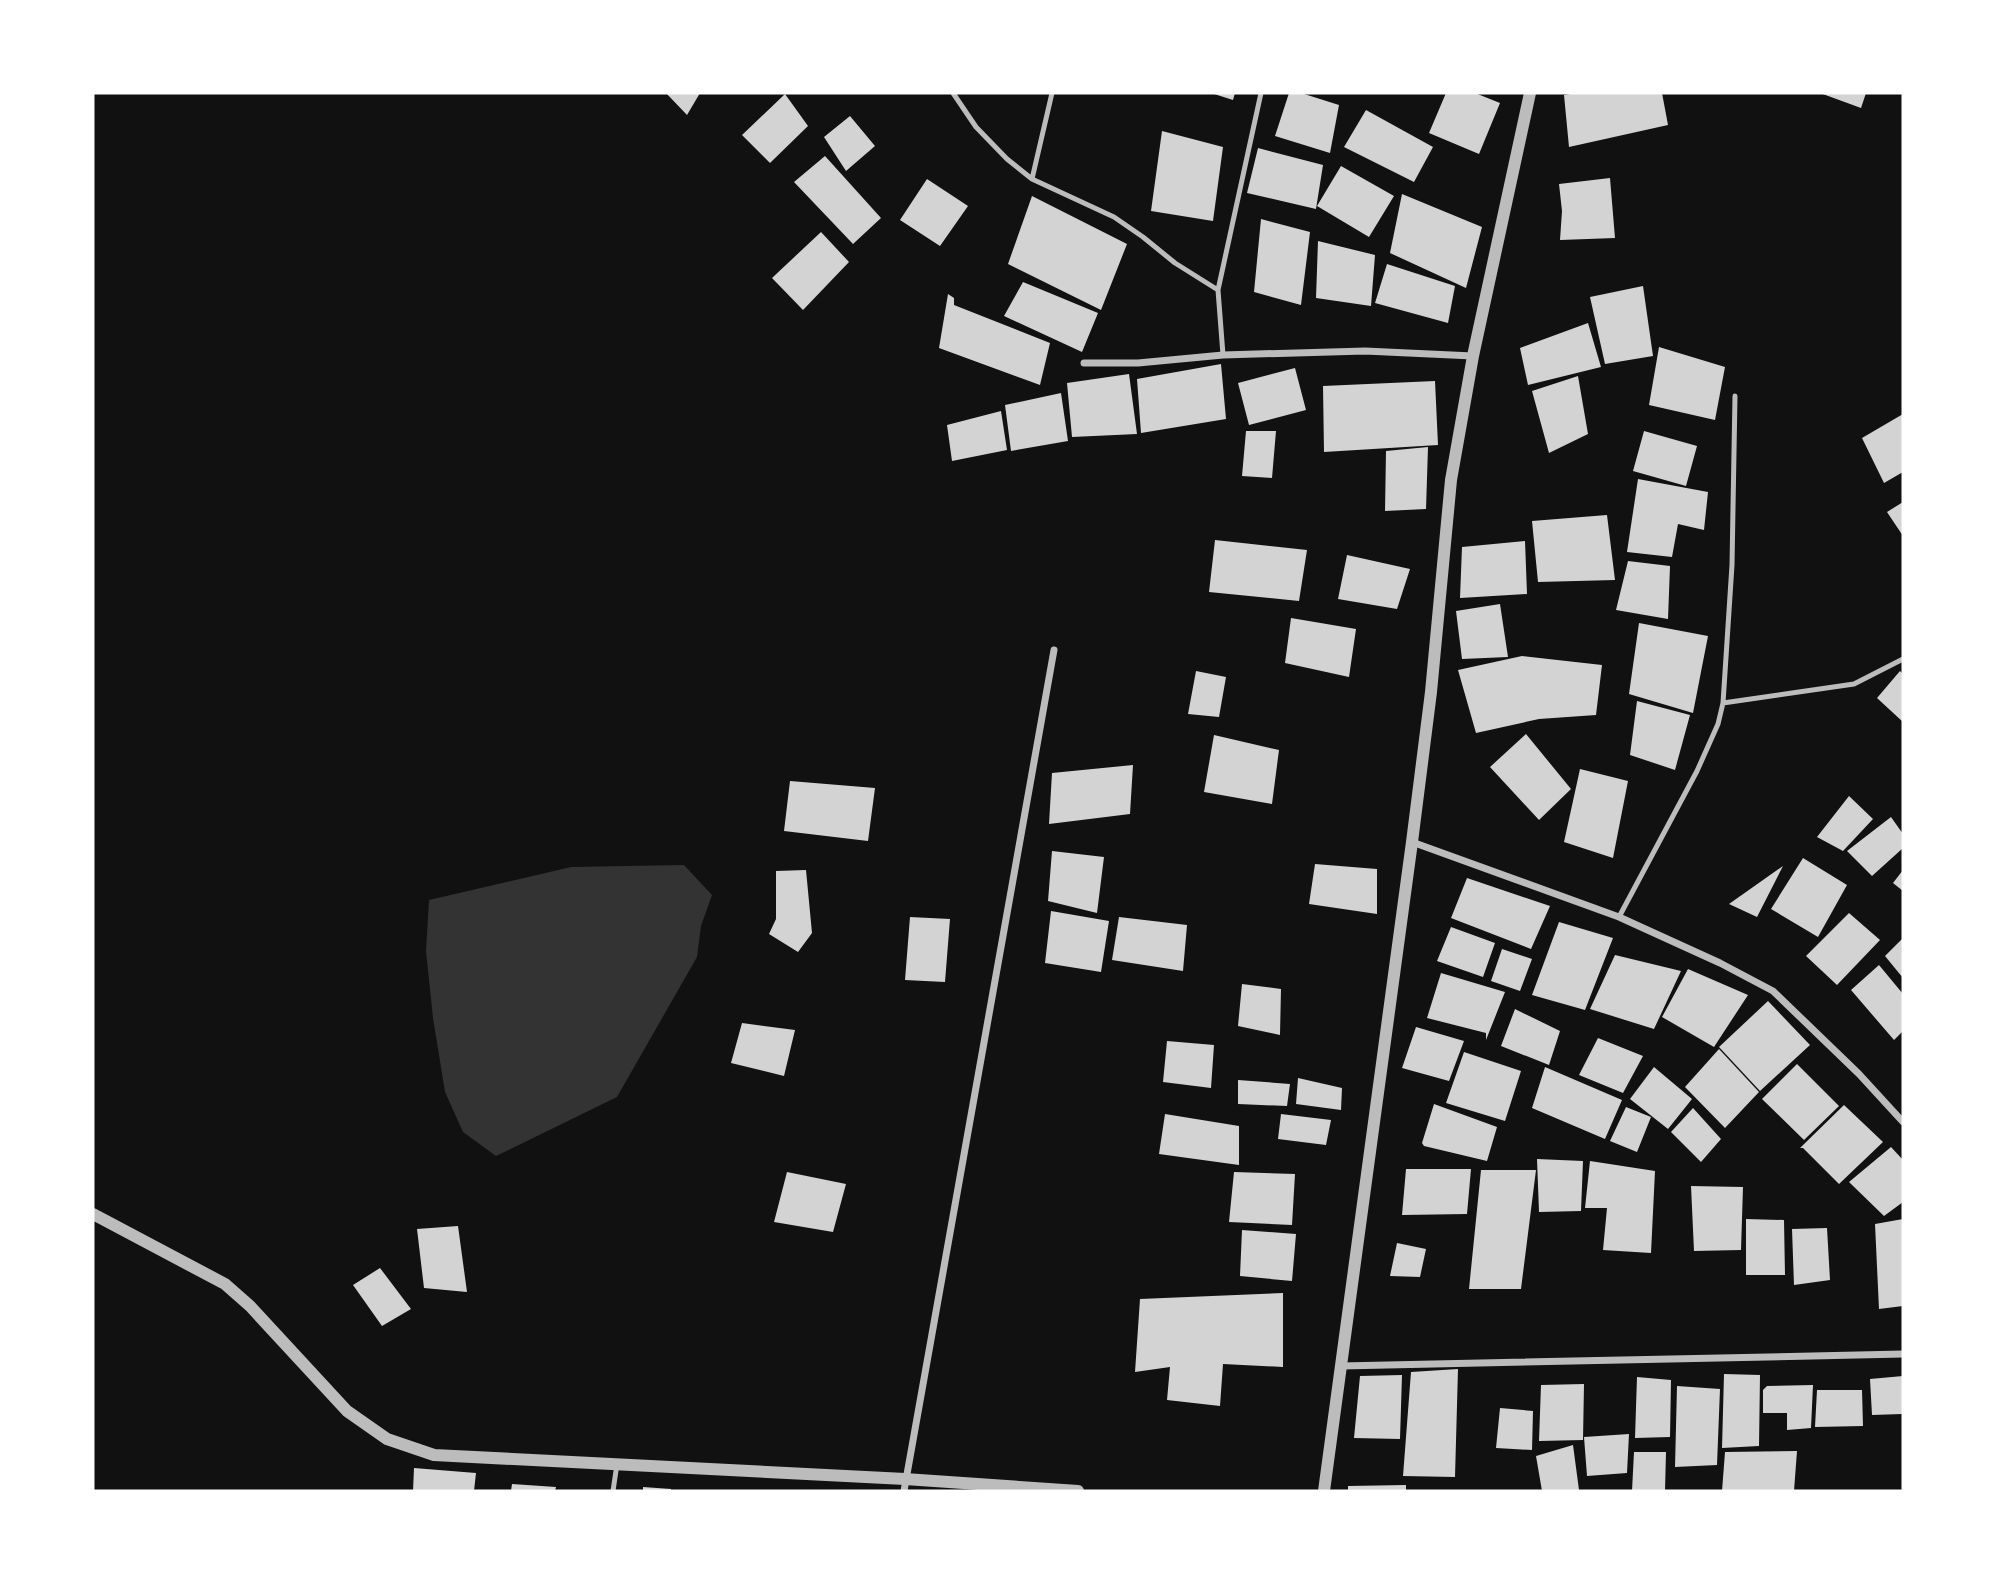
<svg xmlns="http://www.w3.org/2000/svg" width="1996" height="1584" viewBox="0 0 1996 1584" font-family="'Archivo Narrow',sans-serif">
<rect width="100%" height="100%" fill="#111"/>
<path fill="#333" d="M684 865 712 895 701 926 697 957 617 1097 496 1156 463 1132 445 1092 433 1018 426 951 429 900 571 867Z"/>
<path fill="#d3d3d3" d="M666 93H700L687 115Z
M1211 93H1235L1233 100Z
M1289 93H1301L1339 105 1330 153 1275 136Z
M1446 93H1475L1500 103 1479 154 1429 133Z
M1576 93H1662L1668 125 1569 147 1564 95Z
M1820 93H1866L1861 108Z
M785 94 808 126 770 163 742 135Z
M1366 110 1433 147 1414 182 1344 147Z
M850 116 875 146 846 171 824 137Z
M1162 131 1223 147 1213 221 1151 211Z
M1258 148 1323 165 1316 209 1247 193Z
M825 156 881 218 853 244 794 182Z
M1341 166 1394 196 1369 237 1317 206Z
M1610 178 1615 238 1560 240 1562 211 1559 184Z
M927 179 968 206 940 246 900 220Z
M1402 194 1482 227 1466 288 1390 253Z
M1032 196 1127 244 1101 310 1008 264Z
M1261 219 1310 232 1301 305 1254 292Z
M821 232 849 262 803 310 772 278Z
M1318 241 1375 255 1371 306 1316 298Z
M1387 264 1455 286 1448 323 1375 303Z
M1023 282 1098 313 1082 352 1004 316Z
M1643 286 1653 356 1605 364 1590 297Z
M948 294 954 298V305L1050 343 1040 385 939 348Z
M1588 323 1601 367 1528 385 1520 348Z
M1659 347 1725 367 1715 420 1649 405Z
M1221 364 1226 419 1141 433 1137 379Z
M1295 368 1306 410 1249 425 1238 383Z
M1129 374 1137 434 1072 437 1067 383Z
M1578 376 1588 434 1549 453 1532 391Z
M1435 381 1438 445 1324 452 1323 386Z
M1061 393 1068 441 1011 451 1005 405Z
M1001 411 1007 450 952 461 947 425Z
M1903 414V472L1884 483 1862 438Z
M1246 431H1276L1272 478 1242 476Z
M1644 431 1697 446 1686 486 1633 471Z
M1428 447 1426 509 1385 511 1386 451Z
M1638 479 1708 492 1704 530 1678 524 1672 557 1627 552Z
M1903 502V536L1887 512Z
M1607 515 1615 580 1538 582 1532 521Z
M1215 540 1307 550 1299 601 1209 592Z
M1525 541 1527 594 1460 598 1462 547Z
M1347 555 1410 569 1397 609 1338 599Z
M1628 561 1670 566 1668 619 1616 610Z
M1500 604 1508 657 1462 659 1456 611Z
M1291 618 1356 629 1349 677 1285 663Z
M1639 623 1708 636 1693 713 1629 694Z
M1522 656 1602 665 1596 715 1539 719 1476 733 1458 670Z
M1196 671 1226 677 1219 717 1188 714Z
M1900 671 1903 674V722L1877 698Z
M1637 701 1690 715 1675 770 1630 755Z
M1526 734 1571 789 1539 820 1490 767Z
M1214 735 1279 750 1272 804 1204 792Z
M1133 765 1130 814 1049 824 1052 773Z
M1580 769 1628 781 1613 858 1564 842Z
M790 781 875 788 868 841 784 831Z
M1849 796 1873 819 1843 851 1817 837Z
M1891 817 1903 834V848L1872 876 1847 851Z
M1052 851 1104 857 1097 913 1048 901Z
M1803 858 1847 885 1818 937 1771 909Z
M1315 864 1377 869V914L1309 904Z
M1783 866 1757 917 1729 904Z
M806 870 812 933 798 952 769 934 776 919V871Z
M1903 870V891L1893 883Z
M1467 878 1550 906 1531 949 1451 918Z
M1051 911 1109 921 1101 972 1045 963Z
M1849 913 1880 940 1837 985 1806 956Z
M910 917 950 919 945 982 905 980Z
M1119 917 1187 925 1183 971 1112 960Z
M1559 922 1613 938 1585 1010 1532 995Z
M1451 927 1495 943 1483 977 1437 961Z
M1903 938V978L1885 956Z
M1502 949 1532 959 1520 991 1491 981Z
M1615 955 1681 971 1654 1029 1590 1009Z
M1879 965 1903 994V1031L1894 1040 1851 990Z
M1688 969 1748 995 1714 1047 1662 1017Z
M1441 973 1505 992 1486 1040V1033L1427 1018Z
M1242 984 1281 989 1280 1035 1238 1026Z
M1768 1001 1810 1045 1760 1091 1719 1047Z
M1515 1009 1560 1031 1549 1065 1501 1046Z
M742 1023 795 1030 784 1076 731 1063Z
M1416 1027 1464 1041 1449 1081 1402 1068Z
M1598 1038 1643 1056 1623 1093 1579 1075Z
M1167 1041 1214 1045 1211 1088 1163 1082Z
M1719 1049 1759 1092 1725 1128 1685 1087Z
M1464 1052 1521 1071 1505 1121 1446 1103Z
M1797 1064 1839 1106 1804 1140 1762 1099Z
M1545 1067 1622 1100 1605 1139 1532 1108Z
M1654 1067 1692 1099 1668 1129 1630 1099Z
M1298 1078 1342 1088 1341 1110 1296 1104Z
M1238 1080 1290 1084 1287 1106 1238 1104Z
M1434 1104 1497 1127 1487 1161 1424 1146 1422 1143Z
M1844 1105 1883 1142 1839 1184 1803 1148H1800Z
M1626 1107 1651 1117 1637 1152 1610 1141Z
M1693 1108 1721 1139 1701 1162 1671 1132Z
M1165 1114 1239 1126V1165L1159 1154Z
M1281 1114 1331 1120 1326 1145 1278 1139Z
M1891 1147 1903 1160V1202L1884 1216 1849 1182Z
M1537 1159 1583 1161 1581 1211 1539 1212Z
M1590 1161 1655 1171 1651 1253 1603 1250 1607 1208H1585Z
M1406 1169H1471L1467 1214 1402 1215Z
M1481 1170H1536L1521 1289H1469Z
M787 1172 846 1184 833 1232 774 1222Z
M1234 1172 1295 1174 1292 1225 1229 1222Z
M1691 1186 1743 1187 1741 1250 1694 1251Z
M1746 1219 1784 1220 1785 1275H1746Z
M1903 1219V1306L1879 1309 1875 1224Z
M458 1226 467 1292 424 1288 417 1229Z
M1827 1228 1830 1280 1794 1285 1792 1229Z
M1242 1230 1296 1234 1292 1281 1240 1276Z
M1397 1243 1426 1249 1420 1277 1390 1276Z
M380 1268 411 1309 382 1326 353 1285Z
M1283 1293V1367L1223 1364 1220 1406 1167 1400 1170 1367 1135 1372 1140 1299Z
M1458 1369 1455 1477 1403 1476 1411 1372Z
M1724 1374 1760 1375 1759 1446 1722 1448Z
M1402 1375 1400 1439 1354 1438 1360 1376Z
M1903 1376 1902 1414 1872 1415 1870 1379Z
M1637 1377 1671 1380 1670 1437 1635 1438Z
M1584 1384 1583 1440 1539 1441 1541 1385Z
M1813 1385 1811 1428 1787 1430V1413H1763V1390L1767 1386Z
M1677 1386 1720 1389 1717 1465 1675 1467Z
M1817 1390H1862L1863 1426 1815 1427Z
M1500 1408 1533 1411 1532 1450 1496 1448Z
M1629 1434 1627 1473 1587 1476 1584 1437Z
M1573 1445 1579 1490 1542 1491 1536 1456Z
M1797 1451 1794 1491H1722L1725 1452Z
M1634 1452H1666L1665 1491H1632Z
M414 1468 476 1473 474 1491H413Z
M512 1484 556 1487 555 1491H511Z
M1406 1485V1491H1348V1486Z
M643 1487 671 1489V1491H643Z"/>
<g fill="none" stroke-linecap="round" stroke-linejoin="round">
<path stroke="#bcbcbc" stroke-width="5" d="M953 93 976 127 1007 159 1032 179 1114 217 1143 237 1175 263 1218 290
M1032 179 1052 93
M1223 355 1218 290 1261 93
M1723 703 1854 684 1903 659
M1619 917 1697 771 1718 724 1723 703 1732 565 1735 396
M613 1491 617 1464"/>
<path stroke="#bcbcbc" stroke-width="7" d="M1084 363H1138L1223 355 1365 351 1473 356
M1412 842 1619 917 1720 963 1773 991 1859 1074 1903 1122
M1341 1366 1903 1354
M904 1491 1054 650"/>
<path stroke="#bcbcbc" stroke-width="12" d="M93 1214 225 1284 250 1306 347 1411 387 1439 434 1455 905 1479 1078 1491
M1324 1491 1412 842 1431 692 1451 480 1473 356 1530 93"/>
</g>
<rect width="1996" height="1584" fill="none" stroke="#ffffff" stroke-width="189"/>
</svg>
